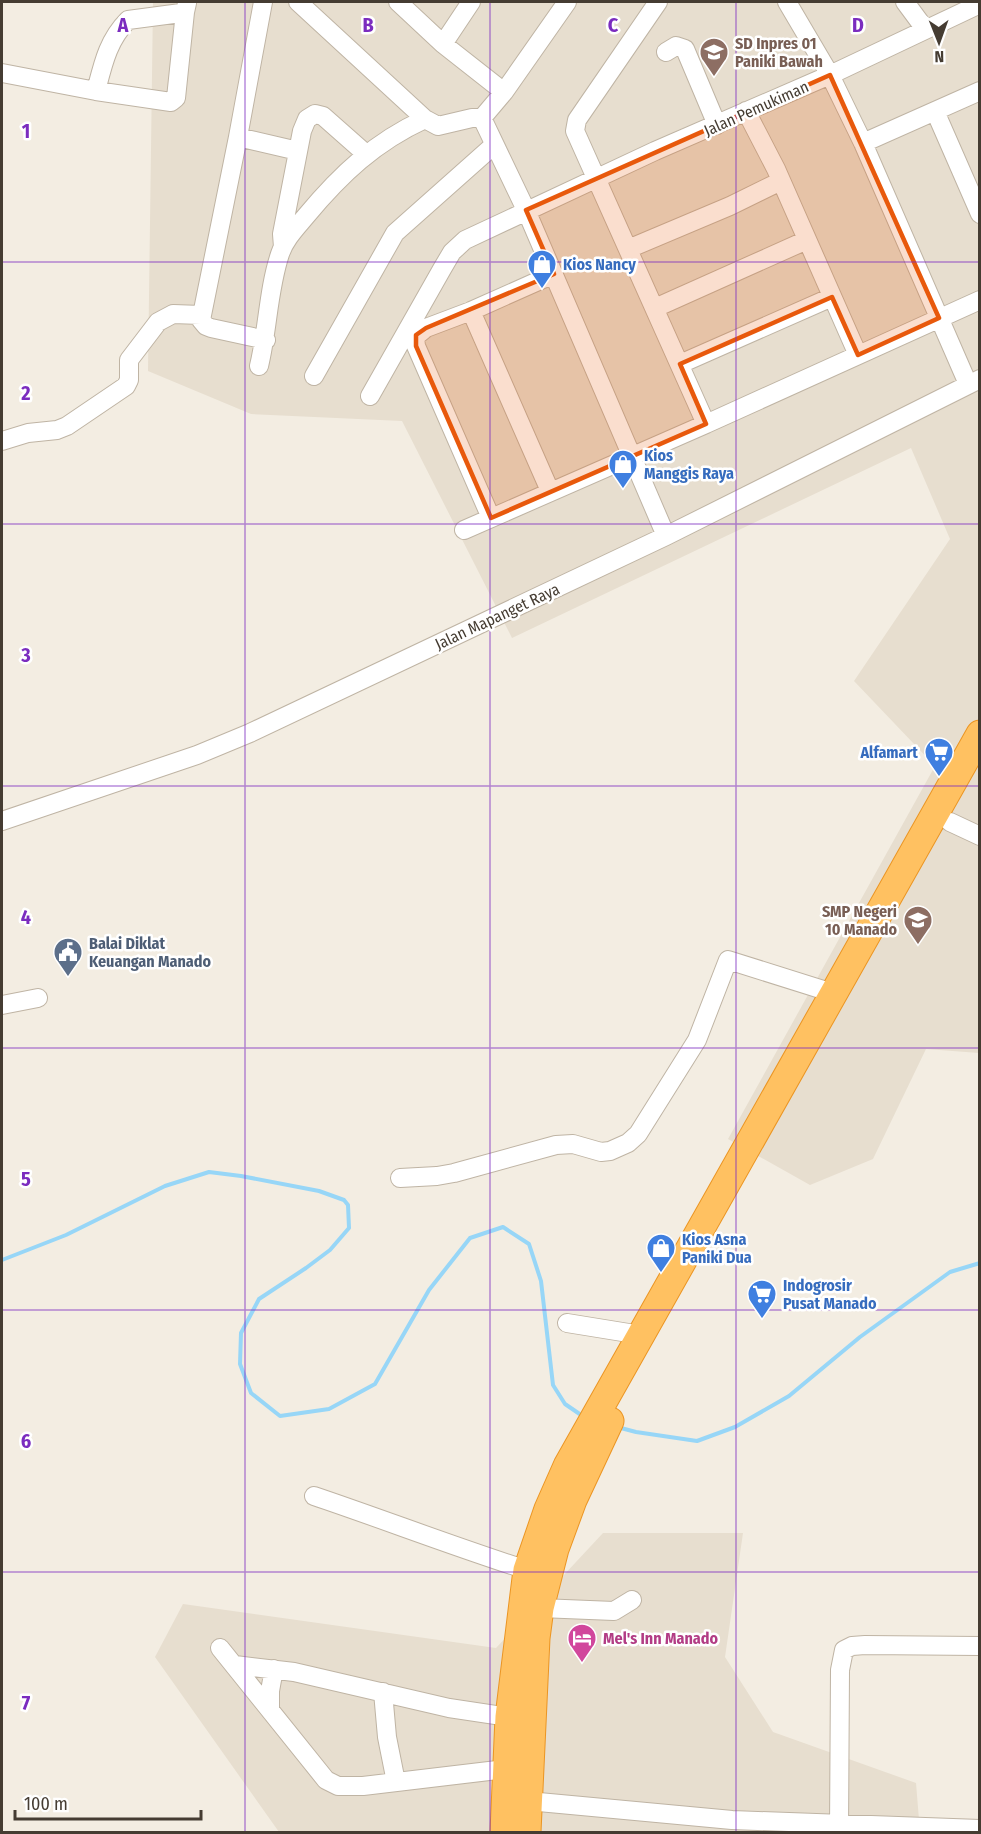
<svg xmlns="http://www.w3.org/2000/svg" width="981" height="1834" viewBox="0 0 981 1834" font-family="'Fira Sans Condensed',sans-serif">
<rect width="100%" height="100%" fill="#f3ede2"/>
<path fill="#e7decf" d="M153 2H979V1053L926 1049 873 1159 810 1185 728 1139 935 766 854 681 950 539 911 448 512 638 402 421 251 414 148 371Z
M603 1533H743L725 1657 773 1732 916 1783 920 1832H279L155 1657 183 1604 496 1648Z"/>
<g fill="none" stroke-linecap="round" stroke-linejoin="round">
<path stroke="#97d6f7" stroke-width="4" d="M2 1260 66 1235 165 1186 209 1172 241 1176 319 1191 344 1200 348 1205 349 1228 330 1250 306 1268 259 1299 241 1333 240 1364 251 1393 280 1416 329 1409 375 1384 429 1290 470 1238 503 1227 529 1244 541 1281 553 1385 565 1404 584 1417
M617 1427 636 1432 697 1441 735 1427 789 1396 860 1337 950 1272 980 1263"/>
<g stroke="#bfb4a4" stroke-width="20">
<path id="minor" d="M263 2 238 137 298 151
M298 2 425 119
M398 2 443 44 504 92
M567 2 504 92 482 118 526 210 666 536
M787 2 830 75 863 143 968 384
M905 2 925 29
M443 44 471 2
M666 52 676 46 685 49 717 125
M2 73 96 91 171 102 176 98 185 12
M96 91C103 64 108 40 128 20L181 13 185 12 187 3
M746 111 776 169 858 355
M935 111 980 214
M238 137 201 320 206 326 211 328 266 340
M863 143 980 91
M283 247 282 234 302 131 307 119 315 114 323 116 366 154
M628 249 730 206 781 181
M655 308 807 240
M471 311 550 491
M680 364 832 297
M259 366C268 329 268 290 280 254 285 239 296 228 306 216 341 174 375 142 425 119L438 126 472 118H482
M314 376 395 233 494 145
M370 396 442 269 452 252 465 240 655 151 830 75 980 4
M706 424 980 300
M2 441 28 433 57 430 67 426 126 386 129 380V360L158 322 173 314 201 315
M491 518 416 346 415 337 426 328 471 311 554 274
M464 530 706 424 575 131 577 120 658 2
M2 821 197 755 250 733 666 536 980 379
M950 822 980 836
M2 1005 38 998
M400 1178 437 1176 454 1173 556 1145 573 1144 601 1152 610 1151 628 1143 638 1134 697 1040 728 960 833 993
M567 1323 641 1335
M314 1496C385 1520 455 1547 527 1570
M540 1608 614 1611 632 1600
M220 1648 326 1780 338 1786H363L506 1769
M235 1665 294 1672 449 1708 509 1717
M383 1692 387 1737 396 1782
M270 1710V1691L274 1669
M528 1801 732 1820 980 1829
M839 1832 840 1670 844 1650 852 1646 865 1645 980 1646"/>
</g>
<g stroke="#eb9523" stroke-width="29">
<path id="highway" d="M504 1832 509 1717 527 1570 548 1509 567 1466 980 734
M527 1832 536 1638 540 1608 555 1549 573 1500 610 1421"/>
</g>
<use href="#minor" stroke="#fff" stroke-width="18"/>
<use href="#highway" stroke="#ffc161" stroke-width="27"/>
</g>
<path fill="#e8590c" fill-opacity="0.2" stroke="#e8590c" stroke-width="4.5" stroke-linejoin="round" d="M830 75 939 318 858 355 832 297 680 364 706 424 491 518 416 346V335L426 328 554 274 526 210Z"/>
<path fill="none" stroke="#7b2cbf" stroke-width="1.5" stroke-opacity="0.55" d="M245 2V1832M490 2V1832M736 2V1832M2 262H980M2 524H980M2 786H980M2 1048H980M2 1310H980M2 1572H980"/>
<defs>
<g id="school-pin" transform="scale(1.5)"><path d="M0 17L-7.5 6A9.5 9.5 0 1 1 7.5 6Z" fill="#8d6e63" stroke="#fff"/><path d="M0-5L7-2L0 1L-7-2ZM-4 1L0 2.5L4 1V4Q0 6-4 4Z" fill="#fff"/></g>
<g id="shop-pin" transform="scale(1.5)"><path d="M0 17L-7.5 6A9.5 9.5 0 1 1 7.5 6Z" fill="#3f7fe0" stroke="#fff"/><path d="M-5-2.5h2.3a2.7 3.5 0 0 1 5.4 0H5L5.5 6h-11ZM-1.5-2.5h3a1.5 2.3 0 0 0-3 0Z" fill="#fff"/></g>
<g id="supermarket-pin" transform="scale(1.5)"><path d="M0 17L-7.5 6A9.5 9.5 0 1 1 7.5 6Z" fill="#3f7fe0" stroke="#fff"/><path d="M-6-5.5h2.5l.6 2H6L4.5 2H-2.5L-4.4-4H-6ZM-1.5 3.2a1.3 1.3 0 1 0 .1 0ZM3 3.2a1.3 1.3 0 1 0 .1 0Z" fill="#fff"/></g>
<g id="civic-pin" transform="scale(1.5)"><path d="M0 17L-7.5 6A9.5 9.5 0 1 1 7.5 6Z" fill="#5c6f8a" stroke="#fff"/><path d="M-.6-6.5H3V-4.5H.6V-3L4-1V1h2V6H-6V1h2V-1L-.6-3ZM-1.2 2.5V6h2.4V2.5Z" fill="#fff"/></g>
<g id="hotel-pin" transform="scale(1.5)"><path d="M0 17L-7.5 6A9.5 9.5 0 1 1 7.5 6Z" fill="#d1479c" stroke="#fff"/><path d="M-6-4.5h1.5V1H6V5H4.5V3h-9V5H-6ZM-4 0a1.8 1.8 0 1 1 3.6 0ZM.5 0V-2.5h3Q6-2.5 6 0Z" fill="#fff"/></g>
</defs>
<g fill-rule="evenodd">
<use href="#school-pin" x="714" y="52"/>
<use href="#shop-pin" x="542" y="264"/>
<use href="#shop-pin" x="623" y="464"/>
<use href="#supermarket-pin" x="939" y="752"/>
<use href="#school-pin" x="918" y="920"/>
<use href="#civic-pin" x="68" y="952"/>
<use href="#shop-pin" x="661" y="1248"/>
<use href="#supermarket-pin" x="762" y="1294"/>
<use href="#hotel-pin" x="582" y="1638"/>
</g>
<g text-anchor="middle" stroke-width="5" stroke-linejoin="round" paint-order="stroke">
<g font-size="16" font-weight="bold" fill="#785e54" stroke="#fff" text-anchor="start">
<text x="735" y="49">SD Inpres 01<tspan x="735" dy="18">Paniki Bawah</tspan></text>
<text x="897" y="917" text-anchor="end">SMP Negeri<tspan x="897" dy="18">10 Manado</tspan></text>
</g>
<g font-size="16" fill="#453c32" stroke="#fff">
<text transform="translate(756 108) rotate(-24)" y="6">Jalan Pemukiman</text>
<text transform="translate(497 616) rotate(-25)" y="6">Jalan Mapanget Raya</text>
</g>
<g font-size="16" font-weight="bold" fill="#366cbe" stroke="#fff" text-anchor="start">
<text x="563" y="270">Kios Nancy</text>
<text x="644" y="461">Kios<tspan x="644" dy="18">Manggis Raya</tspan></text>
<text x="918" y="758" text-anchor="end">Alfamart</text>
<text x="682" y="1245">Kios Asna<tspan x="682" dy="18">Paniki Dua</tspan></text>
<text x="783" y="1291">Indogrosir<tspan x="783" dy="18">Pusat Manado</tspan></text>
</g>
<g font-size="16" font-weight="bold" fill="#4e5e75" stroke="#fff" text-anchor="start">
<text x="89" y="949">Balai Diklat<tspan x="89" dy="18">Keuangan Manado</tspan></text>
</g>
<g font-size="16" font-weight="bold" fill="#b23c85" stroke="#fff" text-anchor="start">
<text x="603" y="1644">Mel's Inn Manado</text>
</g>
</g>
<g font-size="20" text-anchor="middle" font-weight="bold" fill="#7b2cbf" stroke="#fff" stroke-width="5" stroke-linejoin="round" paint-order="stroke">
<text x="123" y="32">A</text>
<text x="368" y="32">B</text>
<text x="613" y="32">C</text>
<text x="858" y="32">D</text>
<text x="26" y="138">1</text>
<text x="26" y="400">2</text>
<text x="26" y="662">3</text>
<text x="26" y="924">4</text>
<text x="26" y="1186">5</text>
<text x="26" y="1448">6</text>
<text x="26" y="1710">7</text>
</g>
<rect width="981" height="1834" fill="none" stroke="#453c32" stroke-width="6"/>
<g transform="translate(939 42) rotate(179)" stroke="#ffffff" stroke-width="4.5" paint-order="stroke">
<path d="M0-4.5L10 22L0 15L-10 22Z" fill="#453c32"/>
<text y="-9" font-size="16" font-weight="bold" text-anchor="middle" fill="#453c32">N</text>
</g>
<path d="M15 1810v9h186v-9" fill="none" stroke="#453c32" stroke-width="3"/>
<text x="24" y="1810" font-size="18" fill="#453c32" stroke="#ffffff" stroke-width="4.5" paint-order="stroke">100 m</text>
</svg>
